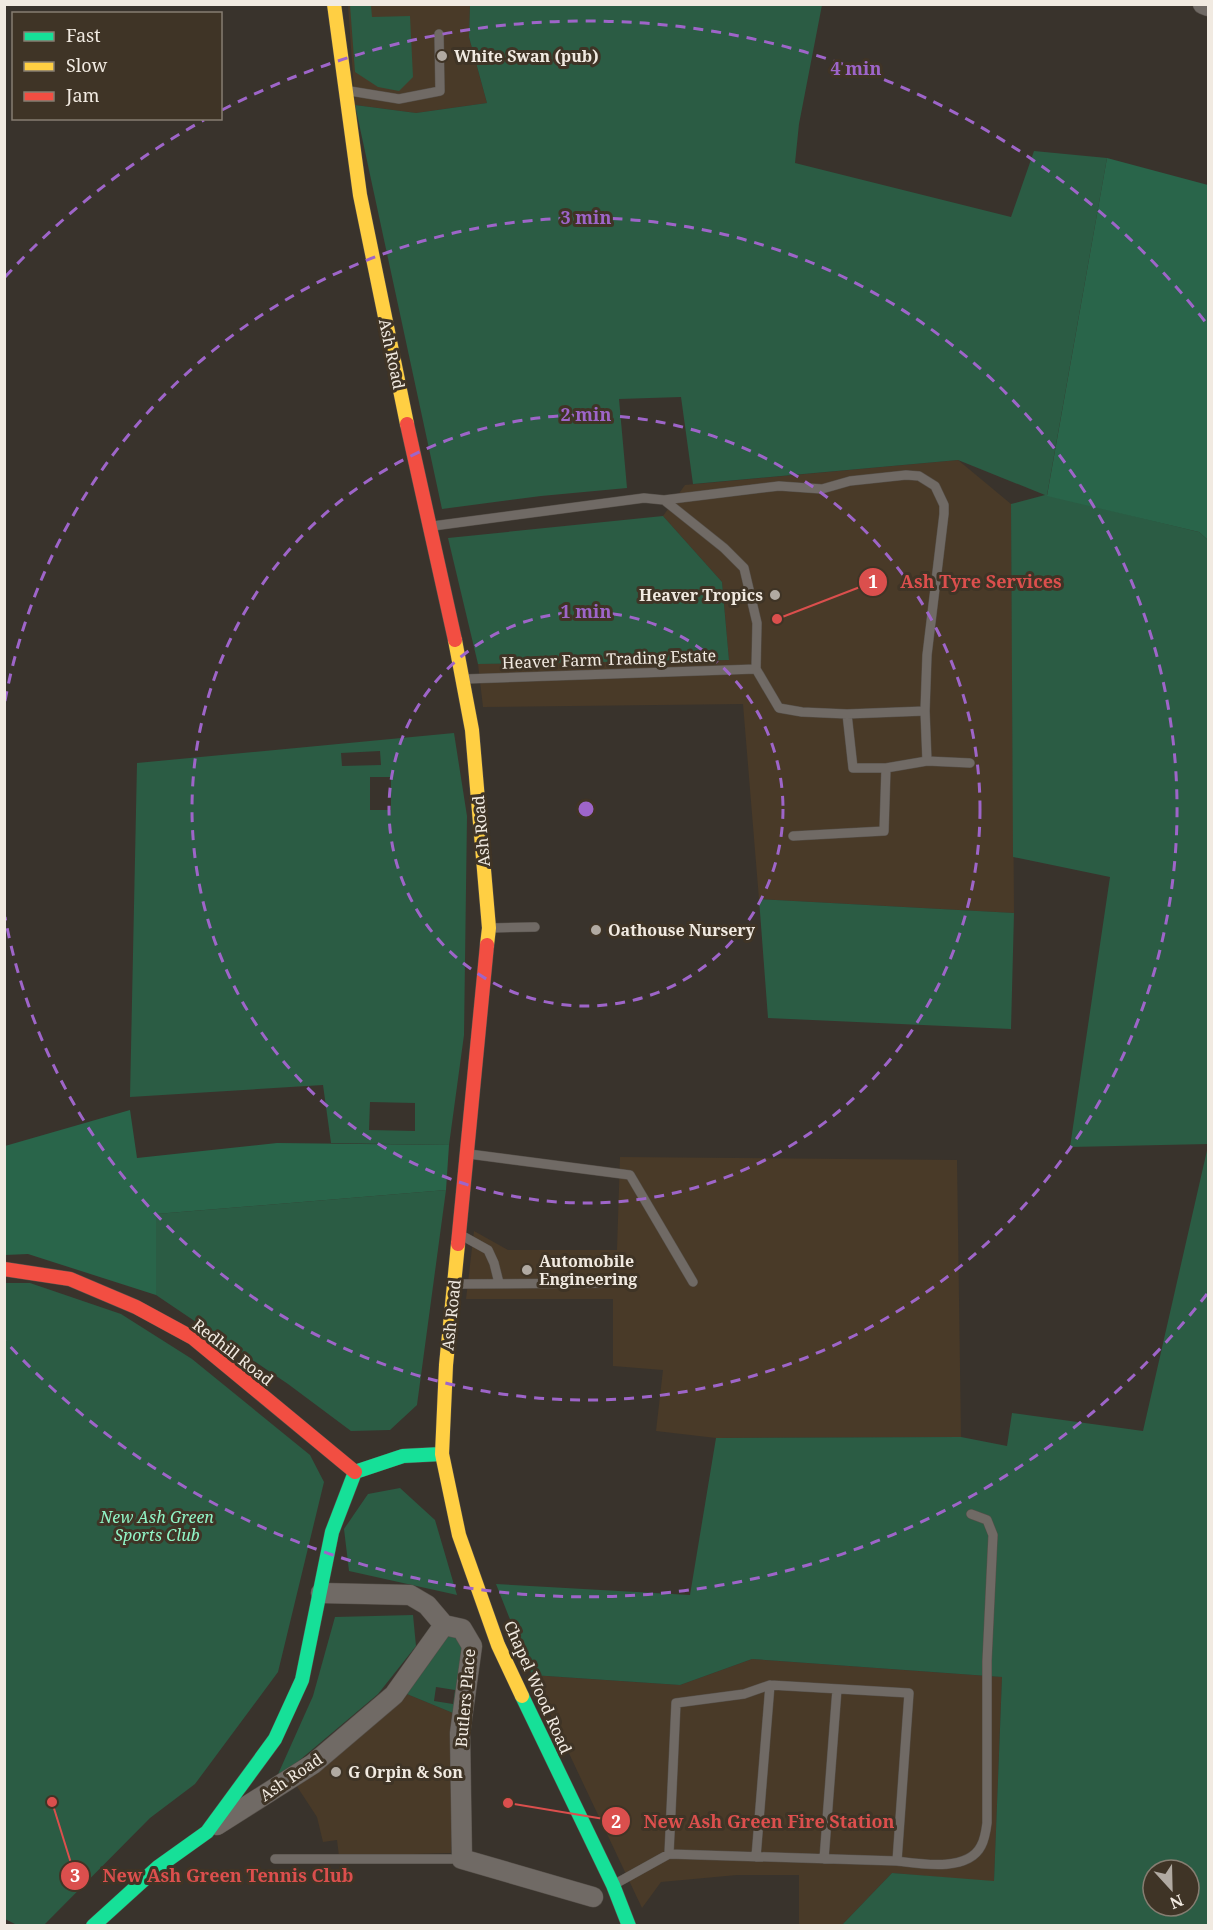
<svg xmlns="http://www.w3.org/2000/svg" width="1213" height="1930" viewBox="0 0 1213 1930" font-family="'Noto Serif',serif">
<rect width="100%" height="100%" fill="#39332c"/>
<path fill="#493a28" d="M348 5H470L469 37 487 103 416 113 355 105Z
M958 460 1011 504 1014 913 759 899 743 704 483 707 478 664 729 660 722 582 663 516 685 485Z
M620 1157 957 1160 961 1437 716 1438 656 1431 663 1370 613 1366V1299H466L474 1231 508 1250H617Z
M752 1659 1002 1677 994 1882 892 1873 842 1925H799V1875H737L661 1882 642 1908 532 1675 680 1685Z
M402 1692 453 1713 451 1853 339 1856 337 1840 323 1842 317 1817 296 1785Z"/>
<path fill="#2b5c44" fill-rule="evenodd" d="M350 5H371L372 17 410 16 413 77 399 91 378 87 355 72Z
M470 5H822L799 124 795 163 1011 217 1034 151 1107 158 1047 495 1199 532 1208 540V1144L1070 1147 1110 877 1013 857 1011 504 1045 495 958 460 693 484 681 397 619 399 627 488 541 496 442 509 355 105 416 113 487 103 469 37Z
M663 516 722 582 729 660 478 664 448 538Z
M454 733 467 816 464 1035 449 1145 331 1143 323 1085 130 1097 137 763ZM380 751 381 765 342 766 341 753ZM370 777H391V810H370ZM370 1102 415 1103V1131L369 1130Z
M759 899 1014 913 1011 1029 768 1018Z
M1208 1146V1925H842L892 1873 994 1881 1002 1677 752 1659 680 1685 532 1675 496 1584 690 1595 716 1438 961 1437 1007 1446 1012 1413 1143 1431ZM1153 1870H1189V1906H1153Z
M446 1190 417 1405 390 1430 351 1431 288 1384 156 1295V1214Z
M4 1283H30L121 1314 192 1359 310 1455 324 1482 278 1672 195 1784 150 1818 44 1925H17L5 1919Z
M400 1488 435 1520 457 1595 349 1571 344 1529 368 1494Z
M413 1615 416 1646 378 1694 275 1781 313 1696 335 1617Z
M449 1634 460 1637 467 1647 453 1713 402 1692ZM436 1687 455 1690 453 1704 434 1701Z"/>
<path fill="#29654a" d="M1107 158 1208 185V540L1199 532 1047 496Z
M130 1110 137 1158 277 1143 449 1145 446 1190 156 1214V1295L28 1254 5 1255V1146Z"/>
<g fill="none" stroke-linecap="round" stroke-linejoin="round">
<g stroke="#56504a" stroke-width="10">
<path id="lane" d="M350 91 399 99 440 91 439 34
M664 500 724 548 744 568 757 623 756 669 779 708 802 712 847 714 853 768H886L927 761 970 763
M433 526 644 498 664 500 779 486 822 489 850 481 906 475 919 476 935 486 944 505V514L927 655 925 711 927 761
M465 679 756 669
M847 714 925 711
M793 836 884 831 886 768
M491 928 535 927
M469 1154 630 1175 693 1282
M461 1235 488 1250 494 1263 499 1283
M456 1284 610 1283
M756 1857 770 1685
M275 1859H462
M824 1859 837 1689
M897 1861C921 1864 968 1872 981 1846 985 1839 986 1831 987 1823V1661L993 1535 987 1520 971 1514
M615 1884 669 1854 897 1861 909 1693 770 1685 744 1694 676 1703 669 1854"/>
</g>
<g stroke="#56504a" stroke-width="21">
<path id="street" d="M1203 4 1208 6
M444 1625 462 1629 472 1646 460 1733 462 1859 593 1897
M217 1825 313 1764 394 1695 444 1625 427 1605 410 1595 321 1593"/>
</g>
<g stroke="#56504a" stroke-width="15">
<path id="fast" d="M355 1472 403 1456 442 1454
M522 1696 613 1885 629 1926
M93 1926 158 1867 207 1832 275 1739 302 1680 332 1532 355 1472"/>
</g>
<g stroke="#56504a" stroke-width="15">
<path id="slow" d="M334 4 360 195 407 424
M455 640 472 730 489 928 487 945
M458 1244 446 1365 442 1454 459 1535 498 1645 522 1696"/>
</g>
<g stroke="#56504a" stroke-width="15">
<path id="jam" d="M407 424 455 640
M458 1244 487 945
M4 1269 70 1279 136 1307 193 1338 355 1472"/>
</g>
<use href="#lane" stroke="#706a65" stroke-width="9"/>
<use href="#street" stroke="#706a65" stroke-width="20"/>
<use href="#fast" stroke="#16e098" stroke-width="14"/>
<use href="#slow" stroke="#ffcf43" stroke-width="14"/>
<use href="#jam" stroke="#f24e42" stroke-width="14"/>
</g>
<g fill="none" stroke="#9e65c9" stroke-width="3" stroke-dasharray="10 8">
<circle cx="586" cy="809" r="197"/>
<circle cx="586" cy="809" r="394"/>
<path d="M5 701A591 591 0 1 1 5 917"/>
<path d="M1207 1294A788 788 0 0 1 5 1341M5 277A788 788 0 0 1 204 120M222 110A788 788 0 0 1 1207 324"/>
</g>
<g fill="#b1aaa2" stroke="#3f3426" stroke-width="2">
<circle cx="442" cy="56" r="6"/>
<circle cx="775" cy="595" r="6"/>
<circle cx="596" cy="930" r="6"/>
<circle cx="527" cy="1270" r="6"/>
<circle cx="336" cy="1772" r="6"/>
</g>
<g text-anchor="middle" stroke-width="6" stroke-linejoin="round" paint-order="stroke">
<g font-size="16" font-weight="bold" fill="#f1eae1" stroke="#3f3426" text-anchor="start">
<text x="454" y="62">White Swan (pub)</text>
<text x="763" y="601" text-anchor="end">Heaver Tropics</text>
<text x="608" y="936">Oathouse Nursery</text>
<text x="539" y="1267">Automobile<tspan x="539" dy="18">Engineering</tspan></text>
<text x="348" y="1778">G Orpin &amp; Son</text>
</g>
<g font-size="16" fill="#f1eae1" stroke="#3f3426">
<text transform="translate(392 354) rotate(78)" y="6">Ash Road</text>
<text transform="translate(609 659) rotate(-2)" y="6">Heaver Farm Trading Estate</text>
<text transform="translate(481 831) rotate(-95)" y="6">Ash Road</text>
<text transform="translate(451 1315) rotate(-84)" y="6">Ash Road</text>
<text transform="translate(233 1352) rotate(38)" y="6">Redhill Road</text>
<text transform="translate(538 1687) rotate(66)" y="6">Chapel Wood Road</text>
<text transform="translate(465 1698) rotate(-85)" y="6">Butlers Place</text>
<text transform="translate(291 1777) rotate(-34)" y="6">Ash Road</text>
</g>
<g font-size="16" font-style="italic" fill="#91f5c6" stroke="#3f3426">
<text x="157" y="1523">New Ash Green<tspan x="157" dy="18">Sports Club</tspan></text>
</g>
</g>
<circle cx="586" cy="809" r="9" fill="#9e65c9" stroke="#3f3426" stroke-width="3"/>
<g font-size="18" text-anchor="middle" font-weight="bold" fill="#9e65c9" stroke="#3f3426" stroke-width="6" stroke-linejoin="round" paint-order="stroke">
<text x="856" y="75">4 min</text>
<text x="586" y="224">3 min</text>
<text x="586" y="421">2 min</text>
<text x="586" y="618">1 min</text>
</g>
<path fill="none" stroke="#db4f4d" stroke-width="2" d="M777 619L873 582M508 1803L616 1821M52 1802L75 1876"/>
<g fill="#db4f4d" stroke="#3f3426" stroke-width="2">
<circle cx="777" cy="619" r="6"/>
<circle cx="508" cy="1803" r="6"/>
<circle cx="52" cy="1802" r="6"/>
<circle cx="873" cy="582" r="15"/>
<circle cx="616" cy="1821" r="15"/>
<circle cx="75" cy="1876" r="15"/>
</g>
<g font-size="18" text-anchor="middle" font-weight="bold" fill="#fff">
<text x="873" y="588">1</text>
<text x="616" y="1828">2</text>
<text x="75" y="1882">3</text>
</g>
<g font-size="18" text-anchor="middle" font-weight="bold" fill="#db4f4d" stroke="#3f3426" stroke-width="6" stroke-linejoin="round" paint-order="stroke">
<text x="981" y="588">Ash Tyre Services</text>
<text x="769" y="1828">New Ash Green Fire Station</text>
<text x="228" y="1882">New Ash Green Tennis Club</text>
</g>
<rect width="1213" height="1930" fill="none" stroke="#f1eae1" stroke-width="12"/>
<rect x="12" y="12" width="210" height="108" fill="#3f3426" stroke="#867d71" stroke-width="1.5"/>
<rect x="24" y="32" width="30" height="9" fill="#16e098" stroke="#867d71" stroke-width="1.5"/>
<text x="66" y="42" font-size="18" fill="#f1eae1">Fast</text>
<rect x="24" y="62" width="30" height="9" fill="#ffcf43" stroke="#867d71" stroke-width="1.5"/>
<text x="66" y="72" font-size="18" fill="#f1eae1">Slow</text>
<rect x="24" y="92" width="30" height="9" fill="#f24e42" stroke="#867d71" stroke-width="1.5"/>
<text x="66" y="102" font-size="18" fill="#f1eae1">Jam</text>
<g transform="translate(1171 1888) rotate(158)"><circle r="28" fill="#3f3426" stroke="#867d71" stroke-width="1.5"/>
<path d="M0-4.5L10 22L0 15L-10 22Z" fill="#b1aaa2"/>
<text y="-9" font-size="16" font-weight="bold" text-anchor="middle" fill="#f1eae1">N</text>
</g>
</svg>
